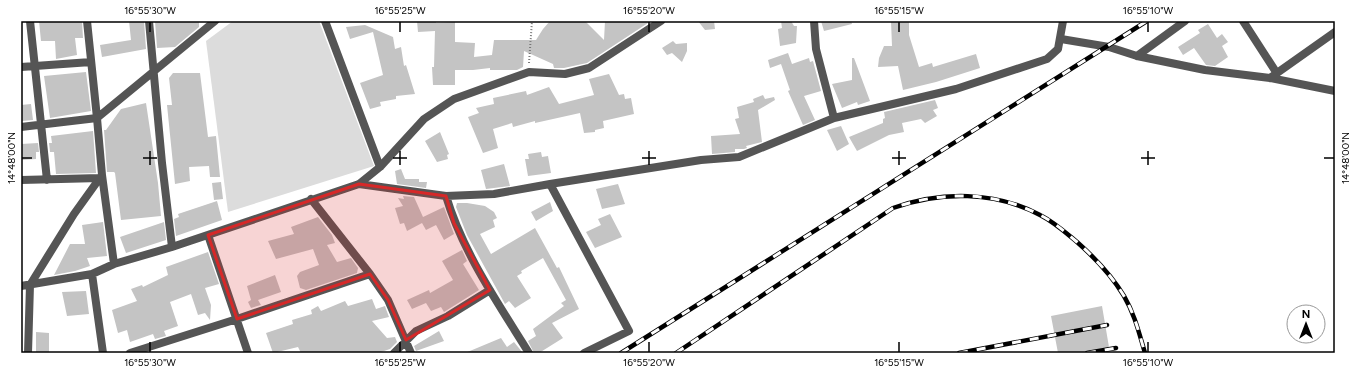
<svg xmlns="http://www.w3.org/2000/svg" width="1356" height="374" viewBox="0 0 1356 374" font-family="Figtree,sans-serif">
<rect width="100%" height="100%" fill="#fff"/>
<path fill="#dcdcdc" d="M233 21H319L374 166 228 212 206 41Z"/>
<path fill="#c4c4c4" d="M39 21H82L83 38H75L77 55 56 59 55 41H41Z
M129 21H144L146 49 102 57 100 45 131 40Z
M155 21H199V27L175 47 157 48Z
M417 21H436V23L455 22V42L475 43 474 57 492 55 494 40H536L543 29 550 21H585L604 40 605 21H651L587 63 564 68H554L553 64 524 51 523 67 517 70H490V68L473 70H455V85H433L432 67H434L435 31 418 32Z
M698 21H714L715 29 705 30Z
M781 21H791L794 26H797L796 43 780 46 778 29 782 28Z
M821 21H851L852 24 824 31Z
M891 21H909V35L919 67 932 63 933 67 976 54 980 68 936 82 903 90 898 66 878 67 879 58 884 46H892Z
M1208 24 1217 38 1222 34 1228 42 1222 46 1228 57 1215 66 1206 65 1194 48 1183 55 1178 47 1200 33 1198 30Z
M365 25 393 37 395 49 401 47 404 66 406 65 415 94 396 96V99L380 102 381 106 370 109 360 83 383 75 373 32 350 39 346 27Z
M673 41 676 44 687 43V51L682 62 672 53 667 55 662 48Z
M788 53 792 64 809 58 810 62 813 61 821 91 804 96 815 120 803 125 788 91 790 90 781 64 770 68 768 60Z
M852 58H854L870 101 858 105 857 102 842 108 832 84 852 80Z
M86 72 91 111 50 118 44 76Z
M173 73H200L208 137 216 136 220 177H210L209 166 189 167 190 181 175 184 167 105H172L169 78Z
M609 74 619 95 624 94 625 99 631 98 634 114 603 121 604 128 595 130V132L584 133 580 113 535 123V121L513 127 512 123 493 129 498 148 483 153 468 117 479 113 476 108 494 104 493 98 526 91 527 95 549 87 559 104 594 95 589 79Z
M763 95 765 99 774 97 775 100 758 110 762 142 746 146 747 148 744 149H735V152L712 154 711 136 740 134 735 119 739 118 737 107 754 102 753 99Z
M935 100 938 108 933 110 937 116 925 123 921 119 902 123 904 132 889 135 857 151 849 137 883 123V119L885 118 884 112Z
M146 103 158 183 161 216 121 220 115 173 114 172H107L104 130H106L121 109Z
M31 104 33 120 22 121 21 105Z
M841 126 849 144 837 151 827 130Z
M93 131 96 173 56 174 54 152H50L49 143H52L51 136Z
M440 132 449 154 447 155 448 159 437 162 425 141Z
M38 143 39 152H36V159L21 160V144Z
M541 152 542 157 548 156 551 173 528 176 525 159H529L528 154Z
M504 164 510 186 486 189 481 170Z
M401 169 405 179H419V182H427L426 188 397 184 395 171Z
M221 182 223 199 214 200 212 183Z
M618 184 625 204 602 209 596 189Z
M403 196 414 197 423 217 444 207 454 234 444 240 436 225 426 230 422 223 407 231 404 223 400 224 395 208 403 206 398 198 404 199Z
M217 201 222 220 176 236 174 219 179 217 178 214Z
M550 202 553 211 536 221 531 212Z
M457 203H467L485 206 494 212 497 218 493 220 495 227 480 234 491 254 535 228 557 268 559 267 579 309 552 323 563 338 539 353H534L528 341 536 336 533 329 564 306 561 303 566 300 543 258 521 271 522 273 517 276 531 298 515 308 509 301 505 304 467 235 456 207Z
M610 214 622 237 595 248 586 232 601 225 598 219Z
M318 217 332 235 335 243 327 245 337 262 351 258 358 268 357 273 306 290 300 288 297 276 300 272 319 265 313 249 276 259 268 241 294 234 291 227Z
M103 222 107 256 87 258 90 266 75 271 54 275 70 244H85L82 225Z
M164 222 166 240 126 253 120 237Z
M462 250 467 261 463 264 479 290 444 312 441 307 431 311 426 303 412 309 407 300 429 290 430 293 453 280 442 261Z
M208 252 219 284 205 288 211 305 210 320 205 313 198 315 191 294 170 302 178 326 164 331 166 336 155 339 153 334 130 342 127 330 118 333 112 310 137 301 131 289 142 285 143 287 168 275 166 267Z
M275 275 281 292 258 300 261 305 251 308 248 302 251 300 247 286Z
M86 291 89 314 67 316 62 292Z
M372 299 376 309 385 306 386 309 389 317 372 321 387 338 395 337 397 342 390 349 378 353H301L298 347 273 353 266 333 293 324 292 320 312 314 311 310 318 306 321 311 345 301 348 306Z
M1102 306 1110 353H1058L1051 316Z
M439 331 444 341 416 351 414 346Z
M36 332 49 333V353H36Z
M501 338 507 347 514 342 523 353H465Z"/>
<g fill="none" stroke-linecap="round" stroke-linejoin="round">
<path stroke="#777" stroke-width="2" stroke-dasharray="1 2" stroke-linecap="butt" d="M529 63 532 21"/>
<path stroke="#555" stroke-width="8" d="M30 21 47 180
M149 21 162 163 172 247
M325 21 380 167
M814 21 816 49 834 118
M1243 21 1276 72
M1061 39 1109 47 1137 56 1205 70 1270 78 1335 91
M1137 56 1185 21
M21 67 91 62
M1270 78 1335 32
M21 127 97 118 87 21
M102 175 114 264
M21 180 100 178
M359 184 446 196C463 253 498 303 529 353
M550 184 701 160 739 157 834 118 956 89 1047 59 1058 49 1063 21
M446 196 494 194 550 184 629 331 584 353
M311 199 370 274 388 300 411 353
M208 235 248 353
M92 274 103 353
M21 286 92 274 114 264 172 247 359 184 380 167 424 119 454 99 529 72 565 74 589 68 661 21
M28 353 30 285 74 214 102 175 97 118 215 21
M130 353 237 319 370 274
M394 353 416 331 448 316 490 290"/>
<g stroke="#000" stroke-width="4.5">
<path id="rail" d="M621 353 1147 21
M676 353 893 208C941 191 995 191 1040 215 1054 222 1065 232 1077 242 1094 257 1112 276 1124 296 1135 315 1139 333 1145 353
M959 353 1107 325
M1087 353 1116 348"/>
</g>
<use href="#rail" stroke="#fff" stroke-width="3" stroke-dasharray="9" stroke-linecap="butt"/>
</g>
<path fill="#d62828" fill-opacity="0.2" stroke="#d62828" stroke-width="3" stroke-linejoin="round" d="M359 184 446 196 454 223 490 290 406 340 388 300 370 274 237 319 208 235Z"/>
<path fill="none" stroke="#000" stroke-width="1.5" d="M150 22V32M400 22V32M649 22V32M899 22V32M1148 22V32M150 151V165M400 151V165M649 151V165M899 151V165M1148 151V165M22 158H32M143 158H157M393 158H407M642 158H656M892 158H906M1141 158H1155M1324 158H1334M150 342V352M400 342V352M649 342V352M899 342V352M1148 342V352"/>
<rect width="1356" height="374" fill="none" stroke="#ffffff" stroke-width="44"/>
<g transform="translate(1306 324)"><circle r="19" fill="#ffffff" stroke="#999999"/>
<path d="M0-3L7 15L0 10L-7 15Z" fill="#000000"/>
<text y="-6" font-size="11" font-weight="bold" text-anchor="middle" fill="#000000">N</text>
</g>
<rect x="22" y="22" width="1312" height="330" fill="none" stroke="#000" stroke-width="1.5"/>
<g font-size="10" text-anchor="middle" fill="#000">
<text x="150" y="14">16°55'30"W</text>
<text x="400" y="14">16°55'25"W</text>
<text x="649" y="14">16°55'20"W</text>
<text x="899" y="14">16°55'15"W</text>
<text x="1148" y="14">16°55'10"W</text>
<text transform="translate(11 158) rotate(-90)" y="4">14°48'00"N</text>
<text transform="translate(1345 158) rotate(-90)" y="4">14°48'00"N</text>
<text x="150" y="366">16°55'30"W</text>
<text x="400" y="366">16°55'25"W</text>
<text x="649" y="366">16°55'20"W</text>
<text x="899" y="366">16°55'15"W</text>
<text x="1148" y="366">16°55'10"W</text>
</g>
</svg>
